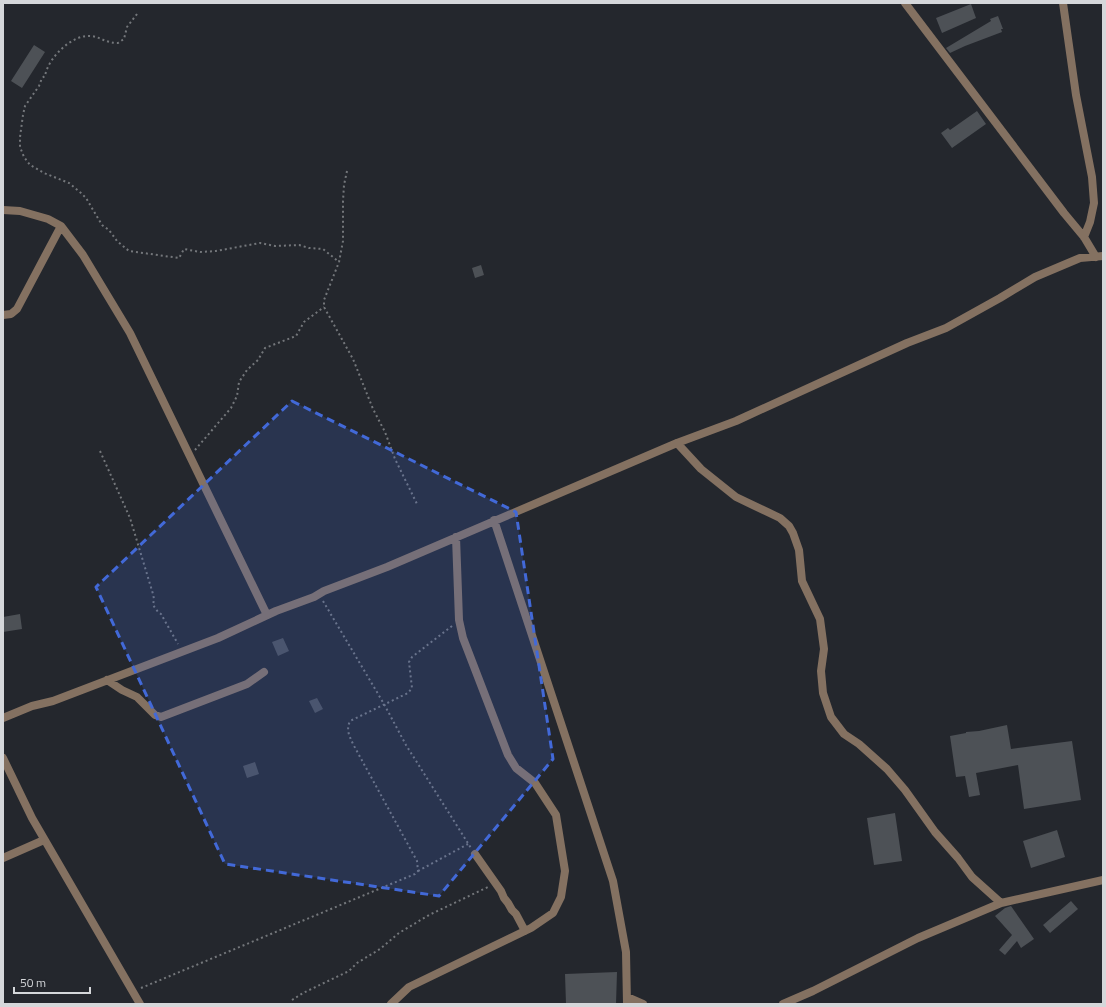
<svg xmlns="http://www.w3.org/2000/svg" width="1106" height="1007" viewBox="0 0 1106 1007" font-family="'Titillium Web',sans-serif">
<rect width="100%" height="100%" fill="#24272d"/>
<path fill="#4d5156" d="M971 4 976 18 942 33 936 18Z
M998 16 1003 29H1001L1002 32 965 46 950 53 946 48 991 21 990 19Z
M34 45 45 52 22 88 11 81Z
M977 111 986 124 952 148 941 133 948 128 950 130Z
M481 265 484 275 475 278 472 268Z
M20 614 22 629 3 632V617Z
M283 638 289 651 278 656 272 642Z
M317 698 323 709 315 713 309 701Z
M1007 725 1011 749 1072 741 1081 800 1024 809 1018 765 976 773 980 795 969 797 965 776 956 777 950 736 966 733V732L979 731Z
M255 762 259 774 247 778 243 766Z
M895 813 902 861 874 865 867 818Z
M1057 830 1065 857 1031 868 1023 841Z
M1071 901 1078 909 1050 933 1043 925Z
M1011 906 1034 939 1021 948 1017 941 1005 955 999 950 1012 935 995 916 1005 908Z
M617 972 616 1004H566L565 974Z"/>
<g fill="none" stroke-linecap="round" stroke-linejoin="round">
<path stroke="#74777b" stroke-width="2" stroke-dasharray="2 3" stroke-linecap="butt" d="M137 14 127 27 124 39 118 43C106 43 100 37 91 36 72 34 48 58 45 76L42 78 39 86 25 106 23 115 20 137V147L24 157 30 165 44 173 69 183 81 193 86 198 102 225 109 230 117 241 129 251 179 258 184 249 200 252 216 251 260 243 275 246 299 245 309 248 323 249 339 262
M347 171 344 185 343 201V241L339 262 324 300V307L353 359 373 409 385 432 395 459 417 504
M195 450 231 408 237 396 239 382 247 370 258 360 265 348 296 336 304 322 324 307
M100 451 130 518 153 594 154 599 153 605 158 612 161 614 178 644
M323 601 384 704 406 745 471 848
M418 871 468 844
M141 988 415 874 418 871 417 861 353 744C349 735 346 730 350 721L408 693 412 688 409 662 412 657 452 626
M292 1000 303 993 349 971 357 963 380 949 399 933 429 915 488 887"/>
<path stroke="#847161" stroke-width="8" d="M905 3 1064 213 1084 237 1096 257
M1063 3 1076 95 1092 177 1094 203 1090 222 1084 237
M3 210 20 211 48 219 61 226 83 255 130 333 267 615
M3 315 11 314 17 309 61 226
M677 443 701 469 736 497 780 518 789 526 793 533 799 550 802 581 820 619 824 649 821 671 823 693 831 717 844 734 859 744 887 769 905 790 935 832 958 858 972 877 1001 903
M494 520 613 881 626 952 627 1004
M107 680 122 690 137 697 155 715 161 717 247 684 264 672
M3 718 32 706 53 701 218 638 276 611 314 597 324 591 387 567 677 443 736 421 907 343 946 328 1000 298 1035 277 1080 258 1103 256
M3 758 32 818 140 1004
M475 854 501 891 504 898 508 903 512 910 516 914 525 931
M3 858 44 840
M627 997 643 1004
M391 1004 409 987 531 928 553 913 561 897 565 871 556 815 535 783 516 768 508 755 463 638 459 620 456 537
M783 1004 813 991 918 938 1001 903 1103 880"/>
</g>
<path fill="#4269d8" fill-opacity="0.2" stroke="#4269d8" stroke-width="3" stroke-dasharray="8 5" stroke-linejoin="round" d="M292 401 516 512 553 759 439 896 225 864 96 587Z"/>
<rect width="1106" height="1007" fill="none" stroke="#d5d7da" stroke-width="8"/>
<path d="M14 987v6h76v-6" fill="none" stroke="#d5d7da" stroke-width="2"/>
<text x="20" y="987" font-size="12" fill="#d5d7da" stroke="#24272d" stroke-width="3" paint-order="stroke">50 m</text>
</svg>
